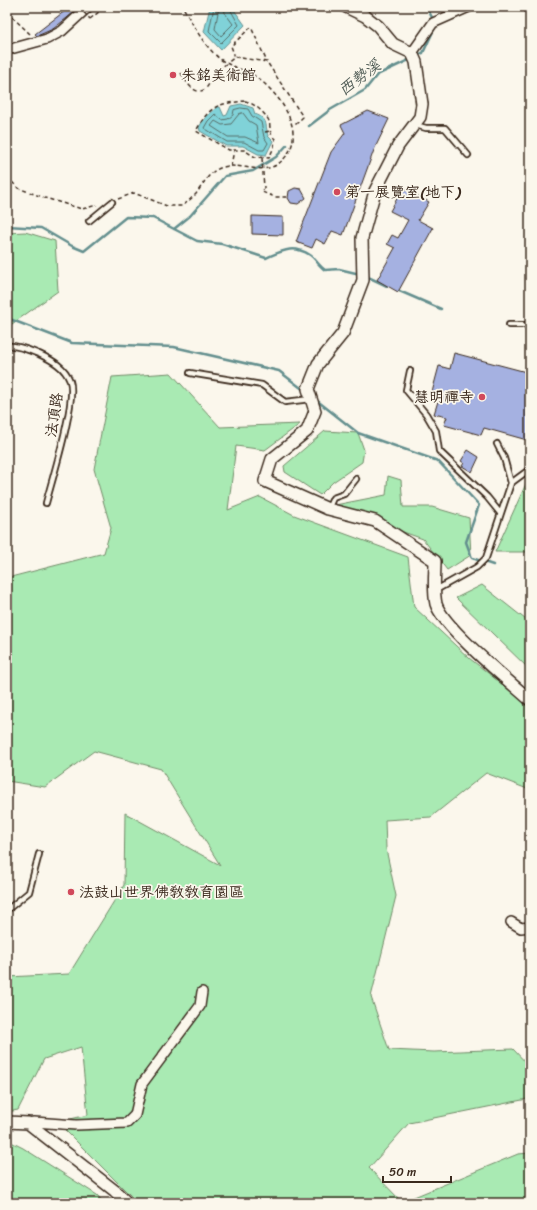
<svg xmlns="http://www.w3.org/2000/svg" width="537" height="1210" viewBox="0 0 537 1210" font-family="Sriracha,'LXGW WenKai TC',sans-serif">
<rect width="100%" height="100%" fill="#fbf7ec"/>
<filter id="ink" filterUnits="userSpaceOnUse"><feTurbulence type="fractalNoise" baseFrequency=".025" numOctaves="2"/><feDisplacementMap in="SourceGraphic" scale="8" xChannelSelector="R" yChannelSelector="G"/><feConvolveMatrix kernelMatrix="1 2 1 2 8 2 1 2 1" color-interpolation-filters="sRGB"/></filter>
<g filter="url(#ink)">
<path fill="#a9eab3" stroke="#728a68" d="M25 232 55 241 58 291 12 324 7 323V233Z
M171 373 220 427 300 424 265 450 236 446 228 510 260 497 294 515 408 557 414 607 469 658 530 706V790L486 773 431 817 385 820 386 849 396 896 371 997 389 1050 434 1052 513 1049 530 1067V1101L527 1099 409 1123 369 1168 402 1202 518 1154 530 1153V1203H138L57 1122 88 1115 81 1047 44 1059 18 1110 7 1112V977L69 974 124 885 125 813 220 865 161 769 94 751 45 787 7 781V578L104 553 111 528 94 469 112 377Z
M325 431 358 433 364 450 362 462 333 482 320 495 285 472 284 466Z
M530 475V552H495Z
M388 476 401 480 403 507H432L469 518 471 555 447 570 423 539 330 506 386 495Z
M482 585 530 623V670L456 598Z
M7 1140 23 1148 97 1195 104 1203H7Z"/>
<path fill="#80d2d8" stroke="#648f8e" d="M210 7H232L245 25 221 50 204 32Z
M241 104 253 108 255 114C268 119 265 123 268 136L273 141 266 155 258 154 243 146H226L200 131 199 127 205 118 217 107H220L224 116 227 115 231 106Z"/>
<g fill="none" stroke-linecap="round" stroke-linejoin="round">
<path stroke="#576d68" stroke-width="1" d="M214 7 209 31 221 43 239 25 229 7
M219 7 215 29 221 36 233 24 225 13 224 7
M241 108 248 109 252 116 261 122 264 137 268 143 264 150H259L244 142H227L204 128 208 121 215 114 222 120 228 119 233 115 234 110Z
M243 113 249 121 256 125 259 143 245 137H228L211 126 215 121 222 125 231 124 239 114Z"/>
<path stroke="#648f8e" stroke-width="2.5" d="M429 7 428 10 434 21
M417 55 423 53 436 25
M309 126 330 110 365 90 377 75 411 59
M7 226 41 228 72 246 84 251 126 217 153 218 197 241 222 244 266 258C282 251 293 244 310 255 315 258 318 265 325 270L339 269 360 274
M174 229 190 216 225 176 253 171 276 157 287 145
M366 276 387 286
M397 290 441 309
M7 318 72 343 174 347 279 371 305 391
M315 399 358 433 438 461 479 505 466 542 472 558 493 565"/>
</g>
<path fill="#a5b1e1" stroke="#3b2a1e" d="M70 7 74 12 67 18 53 29 37 36 35 34Z
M368 111 389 119 374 150 343 235 332 231 325 244 316 239 312 248 296 242 331 152 345 133 341 125Z
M295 188 301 189 306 198 298 204 291 203 288 198 289 191Z
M403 188 429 202 418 220 433 228 398 292 377 280 395 248 387 244 392 235 398 238 408 220 390 211Z
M252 216 283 217V235L252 234Z
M454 353 530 373V429L527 440 484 428 481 435 444 425 447 417 434 414 439 398 431 396 439 366 450 369Z
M468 450 479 457 472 472 462 466 464 463 461 461Z"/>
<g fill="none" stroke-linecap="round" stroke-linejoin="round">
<g stroke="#3b2a1e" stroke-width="8">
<path id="service" d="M415 125 426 128H445L468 155
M89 221 112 202
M509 325H530
M7 346C16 344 31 351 39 354 52 360 65 367 70 381 77 400 52 480 46 503
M410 371 406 390 426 414 436 431 439 451 487 497 500 513
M190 373 262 385 285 402 311 399
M497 444 504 458 511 483
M328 509 333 498 344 494 356 479
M436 590 477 567 486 558 511 483 530 469
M7 910 29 892 39 854"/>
</g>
<g stroke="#3b2a1e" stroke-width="12">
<path id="minor" d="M7 50 47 39 62 31 88 7
M412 53 433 23 469 7
M511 922 521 928 530 927
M28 1123 34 1122 76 1125 127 1123 135 1115 142 1084 200 1006 202 992"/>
</g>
<g stroke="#3b2a1e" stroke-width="14">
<path id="tertiary" d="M346 7 365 16 378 26 393 44 412 53 416 62 422 104 420 117 398 146 375 191 362 238 363 280 343 333 318 364 308 389 315 411 307 431 272 459 265 481 328 509 375 521 435 561C435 575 433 590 436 604 443 627 509 681 530 700
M7 1122 28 1123 115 1191 127 1203"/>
</g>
<path stroke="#3b2a1e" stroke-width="1.5" stroke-dasharray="4 3" stroke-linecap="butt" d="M66 7 67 9
M7 12 30 34
M90 19 105 7
M235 57 231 46 251 27 267 62
M181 73C186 82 196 99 207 87 210 83 212 77 216 73 221 67 229 62 235 57L267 62 303 117 294 126
M245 101C253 103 263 111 268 119 272 126 267 131 275 139L274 147 269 158 255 157 244 150H229L196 131C210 105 217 104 245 101Z
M265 132 270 131
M262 158 264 188 262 192 275 197H287
M231 166 234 150
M7 177 18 188 45 198 82 209 97 205
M118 199 134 193 167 206H183C187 202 192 198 196 194 201 187 206 178 213 172 232 157 259 177 278 164 313 138 280 92 253 75 242 69 229 66 220 59 204 46 193 25 183 7"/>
<use href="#service" stroke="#fbf7ec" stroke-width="4.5"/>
<use href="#minor" stroke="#fbf7ec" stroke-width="9"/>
<use href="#tertiary" stroke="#fbf7ec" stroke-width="11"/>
<path stroke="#3b2a1e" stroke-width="1.5" stroke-dasharray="4 3" stroke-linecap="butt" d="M79 7 90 19"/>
</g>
</g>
<g fill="#d1495b" stroke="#fbf7ec" stroke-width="1.5">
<circle cx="173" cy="75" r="4"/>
<circle cx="337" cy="192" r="4"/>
<circle cx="482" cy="397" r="4"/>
<circle cx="71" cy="892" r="4"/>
</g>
<g text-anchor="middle" stroke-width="3.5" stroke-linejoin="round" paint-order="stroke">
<g font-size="15" fill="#3b2a1e" stroke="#fbf7ec" text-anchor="start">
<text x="181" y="80">朱銘美術館</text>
<text x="345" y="197">第一展覽室(地下)</text>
<text x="474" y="402" text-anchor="end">慧明禪寺</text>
<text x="79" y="897">法鼓山世界佛教教育園區</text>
</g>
<g font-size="15" fill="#3b2a1e" stroke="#fbf7ec">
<text transform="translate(54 415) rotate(-81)" y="5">法頂路</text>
</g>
<g font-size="16" font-style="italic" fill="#505c56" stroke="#fbf7ec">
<text transform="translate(359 77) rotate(-37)" y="6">西勢溪</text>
</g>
</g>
<rect width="537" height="1210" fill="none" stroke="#fbf7ec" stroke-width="24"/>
<rect x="12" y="12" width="513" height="1186" fill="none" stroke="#3b2a1e" stroke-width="1.5" filter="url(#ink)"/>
<path d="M383 1176v6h68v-6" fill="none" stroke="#3b2a1e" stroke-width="2"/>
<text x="389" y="1176" font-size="12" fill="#3b2a1e" stroke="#fbf7ec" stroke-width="3" paint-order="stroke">50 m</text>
</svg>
